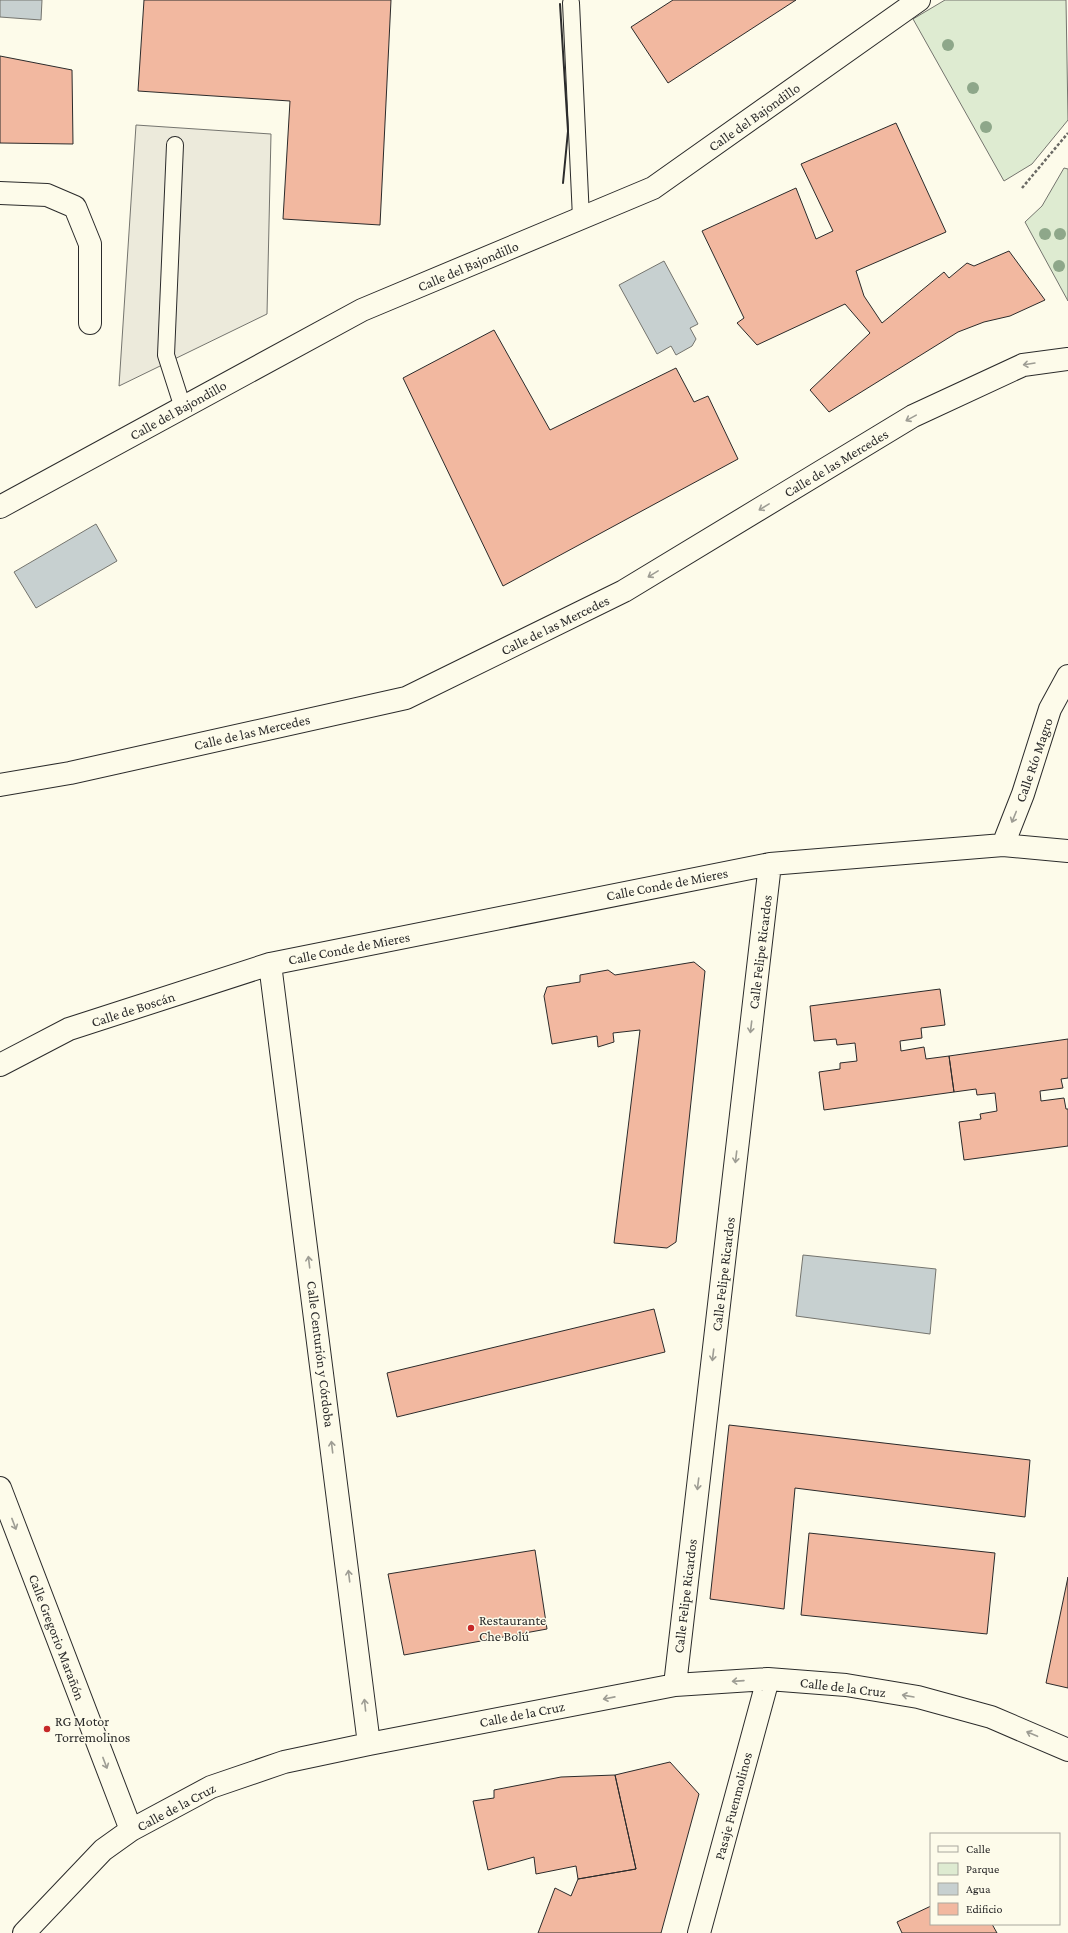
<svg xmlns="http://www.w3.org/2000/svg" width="1068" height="1933" viewBox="0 0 1068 1933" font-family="'Crimson Pro',serif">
<rect width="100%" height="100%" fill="#fdfbea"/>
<path fill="#deebd1" stroke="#74746e" d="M945 0H1066L1068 120 1032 164 1004 181 913 19Z
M1064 168 1068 169V301L1025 222 1042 206Z"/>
<path fill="#eceadb" stroke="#74746e" d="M136 125 271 134 267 314 119 386Z"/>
<path fill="#c7d0d0" stroke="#74746e" d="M0 0H42L41 20 0 17Z
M664 261 698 324 690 328 696 339 692 346 676 355 671 346 657 354 619 285Z
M96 524 117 561 36 608 14 572Z
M803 1255 936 1269 930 1334 796 1316Z"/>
<path fill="#f2b8a0" stroke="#2b2b2b" d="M144 0H391L380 225 283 219 290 101 138 91Z
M673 0H796L668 83 631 27Z
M0 56 72 70 73 144 0 143Z
M896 123 946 232 856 271 864 296 882 323 944 272 949 278 967 263 974 266 1009 251 1045 300 1010 316 984 322 958 332 829 412 810 390 870 333 845 304 757 345 737 323 744 318 702 231 796 188 816 239 833 231 801 164Z
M494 330 550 430 676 368 694 402 708 396 738 459 503 586 403 378Z
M694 962 705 971 676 1242 667 1248 614 1243 640 1030 613 1033 614 1042 598 1047 597 1036 552 1044 544 996 547 987 580 982V975L608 970 615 975Z
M940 989 945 1025 921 1028 922 1038 900 1041 901 1051 924 1047 926 1059 949 1056 954 1092 824 1110 819 1072 840 1069V1063L857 1061 855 1043 837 1045 836 1039 814 1041 810 1006Z
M1068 1039V1078L1061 1079 1063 1088 1040 1091 1041 1101 1064 1098 1066 1109H1068V1146L964 1160 959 1122 981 1119 980 1114 997 1111 995 1093 977 1095 976 1089 954 1092 949 1056Z
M654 1309 665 1352 397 1417 387 1373Z
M729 1425 1030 1460 1025 1517 795 1488 784 1609 710 1599Z
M809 1533 995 1553 987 1634 801 1615Z
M535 1550 547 1629 404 1655 388 1574Z
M1068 1577V1688L1046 1683Z
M670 1762 699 1794 661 1933H538L555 1888 571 1896 578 1879 636 1869 615 1775Z
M615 1775 636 1869 578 1879 576 1866 536 1874 534 1857 488 1870 473 1801 494 1798V1790L561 1777Z
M931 1906V1924H992L997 1933H902L897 1922Z"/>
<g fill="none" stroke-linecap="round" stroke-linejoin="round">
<g stroke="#2b2b2b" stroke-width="18">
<path id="lane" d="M571 3 581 218
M175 145 166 355 183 408"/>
</g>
<g stroke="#2b2b2b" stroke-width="24">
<path id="street" d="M0 193 47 195 75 207 90 244V323
M0 507 362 310 653 188 919 0
M0 785 70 773 406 698 624 591 913 416 1023 365 1068 359
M1003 845 1023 794 1050 709 1068 676
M270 964 369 1744
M0 1065 69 1029 270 964 770 864 1003 845 1068 851
M0 1488 131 1830
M675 1685 770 864
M24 1933 103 1850 131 1830 211 1787 284 1762 369 1744 675 1685 768 1679 846 1685 918 1697 991 1717 1068 1750
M699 1933 768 1679"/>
</g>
<path stroke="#6a6964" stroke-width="2.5" stroke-dasharray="3 2" stroke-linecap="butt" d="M1022 188 1068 133"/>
<use href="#lane" stroke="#fdfbea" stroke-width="16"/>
<use href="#street" stroke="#fdfbea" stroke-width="22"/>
<path stroke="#2b2b2b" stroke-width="2" d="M560 4 568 131 563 183"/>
</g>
<g fill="#8ea78a">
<circle cx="948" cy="45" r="6"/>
<circle cx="973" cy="88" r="6"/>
<circle cx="986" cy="127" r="6"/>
<circle cx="1045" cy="234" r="6"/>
<circle cx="1060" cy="234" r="6"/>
<circle cx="1059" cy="266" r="6"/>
</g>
<defs><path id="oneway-shaft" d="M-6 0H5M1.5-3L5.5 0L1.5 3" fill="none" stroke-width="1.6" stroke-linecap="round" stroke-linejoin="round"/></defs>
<g stroke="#9e9d94">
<use href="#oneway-shaft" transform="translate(1029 364) rotate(171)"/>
<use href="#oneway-shaft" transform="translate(911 418) rotate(151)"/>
<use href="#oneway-shaft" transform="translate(764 507) rotate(149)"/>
<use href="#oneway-shaft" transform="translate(653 574) rotate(149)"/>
<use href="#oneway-shaft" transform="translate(1014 817) rotate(112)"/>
<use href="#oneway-shaft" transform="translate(751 1027) rotate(97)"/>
<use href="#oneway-shaft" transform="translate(736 1157) rotate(97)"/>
<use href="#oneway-shaft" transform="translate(309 1262) rotate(-97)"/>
<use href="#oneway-shaft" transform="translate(713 1355) rotate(97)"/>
<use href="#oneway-shaft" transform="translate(332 1447) rotate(-97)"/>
<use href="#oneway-shaft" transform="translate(698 1484) rotate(97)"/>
<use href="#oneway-shaft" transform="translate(14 1524) rotate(69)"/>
<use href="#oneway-shaft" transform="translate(349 1576) rotate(-97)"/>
<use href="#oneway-shaft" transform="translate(738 1681) rotate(176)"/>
<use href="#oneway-shaft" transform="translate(908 1696) rotate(-170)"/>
<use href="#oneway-shaft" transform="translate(609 1698) rotate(169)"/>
<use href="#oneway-shaft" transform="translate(365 1705) rotate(-96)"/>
<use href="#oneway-shaft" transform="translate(1032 1734) rotate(-157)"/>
<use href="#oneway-shaft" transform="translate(105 1763) rotate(69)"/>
</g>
<g fill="#c62828" stroke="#fdfbea" stroke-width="1.5">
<circle cx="471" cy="1628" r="4"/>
<circle cx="47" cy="1729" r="4"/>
</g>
<g text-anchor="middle" stroke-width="3" stroke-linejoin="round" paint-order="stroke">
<g font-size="14" fill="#2b2b2b" stroke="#fdfbea">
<text transform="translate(754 117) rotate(-35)" y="5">Calle del Bajondillo</text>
<text transform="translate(468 266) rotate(-23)" y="5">Calle del Bajondillo</text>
<text transform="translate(178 410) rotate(-29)" y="5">Calle del Bajondillo</text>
<text transform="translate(836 463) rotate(-31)" y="5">Calle de las Mercedes</text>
<text transform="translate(555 625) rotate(-26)" y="5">Calle de las Mercedes</text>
<text transform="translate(252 732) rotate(-13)" y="5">Calle de las Mercedes</text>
<text transform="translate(1034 760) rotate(-71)" y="5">Calle Río Magro</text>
<text transform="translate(667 884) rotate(-11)" y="5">Calle Conde de Mieres</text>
<text transform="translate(349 948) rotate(-11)" y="5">Calle Conde de Mieres</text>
<text transform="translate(760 952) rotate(-83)" y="5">Calle Felipe Ricardos</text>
<text transform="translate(133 1009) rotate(-18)" y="5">Calle de Boscán</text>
<text transform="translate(723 1274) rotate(-83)" y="5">Calle Felipe Ricardos</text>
<text transform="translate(321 1354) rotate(83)" y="5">Calle Centurión y Córdoba</text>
<text transform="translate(685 1596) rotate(-83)" y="5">Calle Felipe Ricardos</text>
<text transform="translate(57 1637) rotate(69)" y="5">Calle Gregorio Marañón</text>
<text transform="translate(843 1687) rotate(7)" y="5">Calle de la Cruz</text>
<text transform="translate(522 1714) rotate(-11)" y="5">Calle de la Cruz</text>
<text transform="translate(733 1806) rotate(-75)" y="5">Pasaje Fuenmolinos</text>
<text transform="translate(176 1807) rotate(-28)" y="5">Calle de la Cruz</text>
</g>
<g font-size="14" fill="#2b2b2b" stroke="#fdfbea" text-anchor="start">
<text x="479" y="1625">Restaurante<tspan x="479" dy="16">Che Bolú</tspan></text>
<text x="55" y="1726">RG Motor<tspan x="55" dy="16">Torremolinos</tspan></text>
</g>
</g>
<rect x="930" y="1833" width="130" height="92" fill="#fdfbea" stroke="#a9a89e"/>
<rect x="938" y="1846" width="20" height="6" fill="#fdfbea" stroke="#a9a89e"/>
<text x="966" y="1853" font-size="12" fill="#2b2b2b">Calle</text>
<rect x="938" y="1863" width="20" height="12" fill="#deebd1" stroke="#a9a89e"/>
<text x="966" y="1873" font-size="12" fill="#2b2b2b">Parque</text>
<rect x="938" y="1883" width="20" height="12" fill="#c7d0d0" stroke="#a9a89e"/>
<text x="966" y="1893" font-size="12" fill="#2b2b2b">Agua</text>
<rect x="938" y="1903" width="20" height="12" fill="#f2b8a0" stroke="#a9a89e"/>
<text x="966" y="1913" font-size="12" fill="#2b2b2b">Edificio</text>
</svg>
